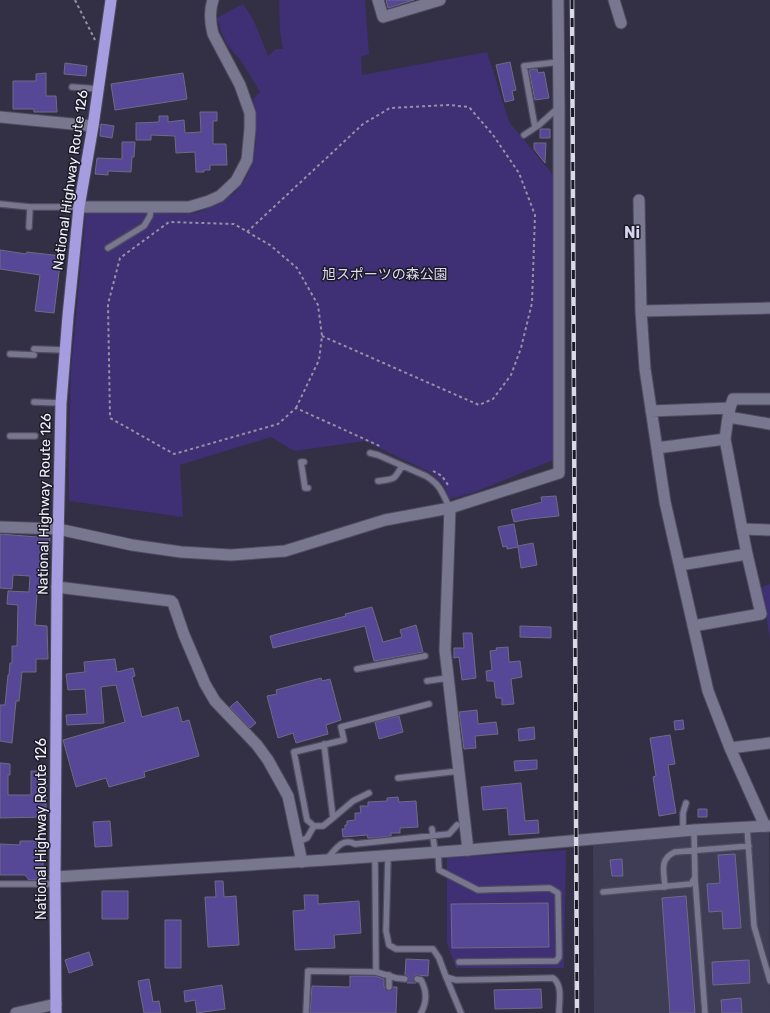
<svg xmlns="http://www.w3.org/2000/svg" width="770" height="1013" viewBox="0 0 770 1013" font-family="Rubik,'Noto Sans JP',sans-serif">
<rect width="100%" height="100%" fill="#333046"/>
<path fill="#3f3c56" d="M748 831H769L770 1013H594L593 845Z"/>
<path fill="#3f2f75" d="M279 0H365L369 54 361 57 362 75 487 52 509 122 554 176 553 460 475 492 450 499 444 485 433 474 365 441 294 451 271 437 180 465 183 517 69 501V452L71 369 86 211C106 211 127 211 147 212 160 212 174 215 187 214 198 213 209 209 218 204 259 183 259 139 253 99L260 92 240 59 234 53 227 44 222 34 217 18 243 4C256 21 260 37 268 56L276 49H283L280 32Z
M770 584V640L762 587Z
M566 850 564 968H456L447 943V858Z"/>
<path fill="#574797" stroke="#6e6b83" d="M386 0H414L388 8Z
M510 62 516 90 512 91 514 100 505 102 496 65Z
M65 63 87 66 86 76 64 74Z
M537 69 538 73 544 72 549 98 535 100 529 70Z
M46 73V96H56L57 112H34V109H13V81H36V74Z
M183 73 187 99 115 110 111 84Z
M200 112H217V121H213V144H226L227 165H210V170H204V172H196L195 152 176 153 175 136 151 135V140H136V123L159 122V116H168V122L184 120 185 133 201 132Z
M101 124 114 126 112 138 100 136Z
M540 129H550V138H540Z
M122 142H135L134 157H132L131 172 108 171V175L95 174 97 158 122 159Z
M534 143H546L545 163 534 149Z
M0 250 26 254 27 252 61 256 54 313 35 311 40 275 0 269Z
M556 496 559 516 529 519 514 522 511 510 542 502 541 497Z
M514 524 518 546 533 543 537 565 521 568 518 547 507 549V546L503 547 498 527Z
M0 534 50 538 49 554H45L42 593H37L35 625 47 626 48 659H36V672H22L19 701H16L12 743 0 741V705H5L8 675H9L10 663H12V646H17L18 605 7 604 8 591 29 592 30 576 13 575 12 589 0 588Z
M372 607 383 642 402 637 400 630 416 625 423 652 374 661 365 626 273 648 270 636 346 616 345 614Z
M520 626 551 627V638L520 637Z
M463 633H472L476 678 462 680 459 657 454 658V648H464Z
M508 647 509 662 520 661 522 677 511 679 514 704 502 705V698H496L494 681H487L486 671 492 670 490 651 497 650 496 648Z
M115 659 117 672 133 668 135 676 132 677 142 717 178 707 182 722 189 720 199 756 144 772 145 777 109 787 106 778 76 787 63 740 125 722 116 685 101 687 104 723 67 725 66 715 87 714 85 689 68 690 66 674 85 672 84 662Z
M321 678 322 681 330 679 341 720 326 725 328 734 296 743 293 733 278 738 267 696 277 694 276 690Z
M237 701 256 723 250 728 230 707Z
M477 710 478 724 496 722 498 734 475 736 476 748 464 749 459 712Z
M399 716 403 732 379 739 375 722Z
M683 720 684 729 675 730 674 721Z
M534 727 535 739 519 741 518 729Z
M670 735 675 764 668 765 676 813 659 816 653 777 656 776 650 738Z
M537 760V769L515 771 514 761Z
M0 763 10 764V775H8V795H31V771H46V817L0 818Z
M521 783 525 821 538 820 539 833 509 835 507 808 483 810 481 787Z
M398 797 399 802 416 801 418 827 400 828V833H391V836L376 838H368L367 835 343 837 342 829H345V825H347V821L355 820V813H361L360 806H368V802L387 801V798Z
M698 809H707V817H698Z
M110 821 112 846 95 847 93 822Z
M20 841H43V876L39 880H29L25 875H0V844L20 845Z
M735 854 741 928 723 929 722 911 709 912 707 884 720 883 718 855Z
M622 859 623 876H612L610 860Z
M215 881H223L224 897 236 896 239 945 208 947 205 897H216Z
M102 891H128V919H102Z
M304 895H318V904L359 901 361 933 334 935 335 948 295 950 293 911 305 910Z
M686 896 695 1013H670L662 898Z
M548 903 549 947 452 948 451 904Z
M165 920H181V968H165Z
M89 952 93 965 69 973 65 960Z
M406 959 429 960 428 976 415 975 413 980 416 983H407L409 979 408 976 405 975Z
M749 960 750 983 713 985 712 962Z
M350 976H375L384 979V987L389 991 391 990 393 987H397L396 1013H310L312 986 350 987Z
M149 979 153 1002 159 1001 161 1013H144L138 981Z
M222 985 225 1009 197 1013 195 1000 185 1002 184 991Z
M541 989 542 1008 495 1009 494 990Z
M741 998 742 1013H722L721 1000Z"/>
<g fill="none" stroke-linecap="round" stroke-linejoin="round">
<g stroke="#4f4c5f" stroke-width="8">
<path id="service" d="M72 87 98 89
M535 127 524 66 559 62
M524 135 539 125 559 107
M0 204 30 207H79
M29 227 30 207
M108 248 144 226 150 216 151 207
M34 349 65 350
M10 354 34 355
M34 402 61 403
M10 436H35
M370 453 378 455 426 476C442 486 441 492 450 508
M304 462H301L305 488H308
M378 481C395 479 394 480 402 466
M357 669 425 656
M427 681 448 678
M324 744 333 818 323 826H314L307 820 294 752 344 740 341 727 429 704
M398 778 459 771
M333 818 353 801 369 793
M747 827 754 926 770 981
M432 829 435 852
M683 831V813L686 803
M298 842 307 838 314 826
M438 852 439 870 478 890 550 888 558 893 559 951V957L556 961 459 962
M388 856 386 931 389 945 396 949H433L439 958 446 977 461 1013
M375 857 376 972 396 978 405 979
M327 859C335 850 342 837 355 844L449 834 457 825
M695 878 705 1013
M0 884H55
M665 887C664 871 659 859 675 852L749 846
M603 892 691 884 695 877 694 830
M446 977 456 980 553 978C563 985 559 1002 559 1013
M417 979 421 980C427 991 427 1002 421 1013
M389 987V975
M306 1013 308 971 376 972"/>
</g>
<g stroke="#4f4c5f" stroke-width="13">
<path id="minor" d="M614 0 621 23
M0 117 93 126
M639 200 641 311 645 369 665 502 708 691 730 748 765 826
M641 311 770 308
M730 408 733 399H770
M651 411 730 408 728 417 770 424
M725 439 742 529
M657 448 725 439 728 417
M450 508 445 650 468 850
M0 527 58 529 132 545 181 552 231 555 285 551 385 520 450 508 559 473V107L558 0
M680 565 747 554
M57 587 171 601 173 603 184 635 205 684 215 701 257 745 268 760 288 796 302 862
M693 626 761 614 747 554 742 529 770 530
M730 748 770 743
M16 1013 56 1004"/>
</g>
<g stroke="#4f4c5f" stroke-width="13">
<path id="tertiary" d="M378 0 383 17 440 0
M79 207H189L209 201 220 196 236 181 247 160 250 129V113L240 85 213 34C210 22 209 11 213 0
M55 877 326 860 468 850 694 830 770 826"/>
</g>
<g stroke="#4f4c5f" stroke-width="13">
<path id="trunk" d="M56 1013 55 877 57 587 61 403 68 316 79 207 93 126 111 0"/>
</g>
<path stroke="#9492a4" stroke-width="2" stroke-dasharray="3 3" stroke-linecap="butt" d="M75 0 95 40
M247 232 363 124 390 108 449 105 469 107 493 135 519 173 535 215 532 303 521 348 511 375 493 399 479 405 322 336
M296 408 319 360 322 336 318 305 297 268 270 245 234 224 169 222 120 258 108 304 110 418 174 454 278 424 296 408 382 447
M433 471 442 476 448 485"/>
<use href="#service" stroke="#79768f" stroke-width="5.5"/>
<use href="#minor" stroke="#79768f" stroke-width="11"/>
<use href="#tertiary" stroke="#79768f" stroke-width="11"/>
<use href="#trunk" stroke="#a69de0" stroke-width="11"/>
<g stroke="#dad9e8" stroke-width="4.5">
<path id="rail" d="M572 0 577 1013"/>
</g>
<use href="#rail" stroke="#1b1a24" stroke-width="3" stroke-dasharray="9" stroke-linecap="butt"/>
</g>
<g text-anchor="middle" stroke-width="3" stroke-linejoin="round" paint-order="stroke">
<g font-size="14" fill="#f2f1ff" stroke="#1b1a24">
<text transform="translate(70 180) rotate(-82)" y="5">National Highway Route 126</text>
<text transform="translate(44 504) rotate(-89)" y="5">National Highway Route 126</text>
<text transform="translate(41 829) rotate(-90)" y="5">National Highway Route 126</text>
</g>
<g font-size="14" fill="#dedcf3" stroke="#1b1a24">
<text x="385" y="279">旭スポーツの森公園</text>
</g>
<g font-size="16" font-weight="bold" fill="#d6d3ef" stroke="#1b1a24">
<text x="632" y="238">Ni</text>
</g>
</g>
</svg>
